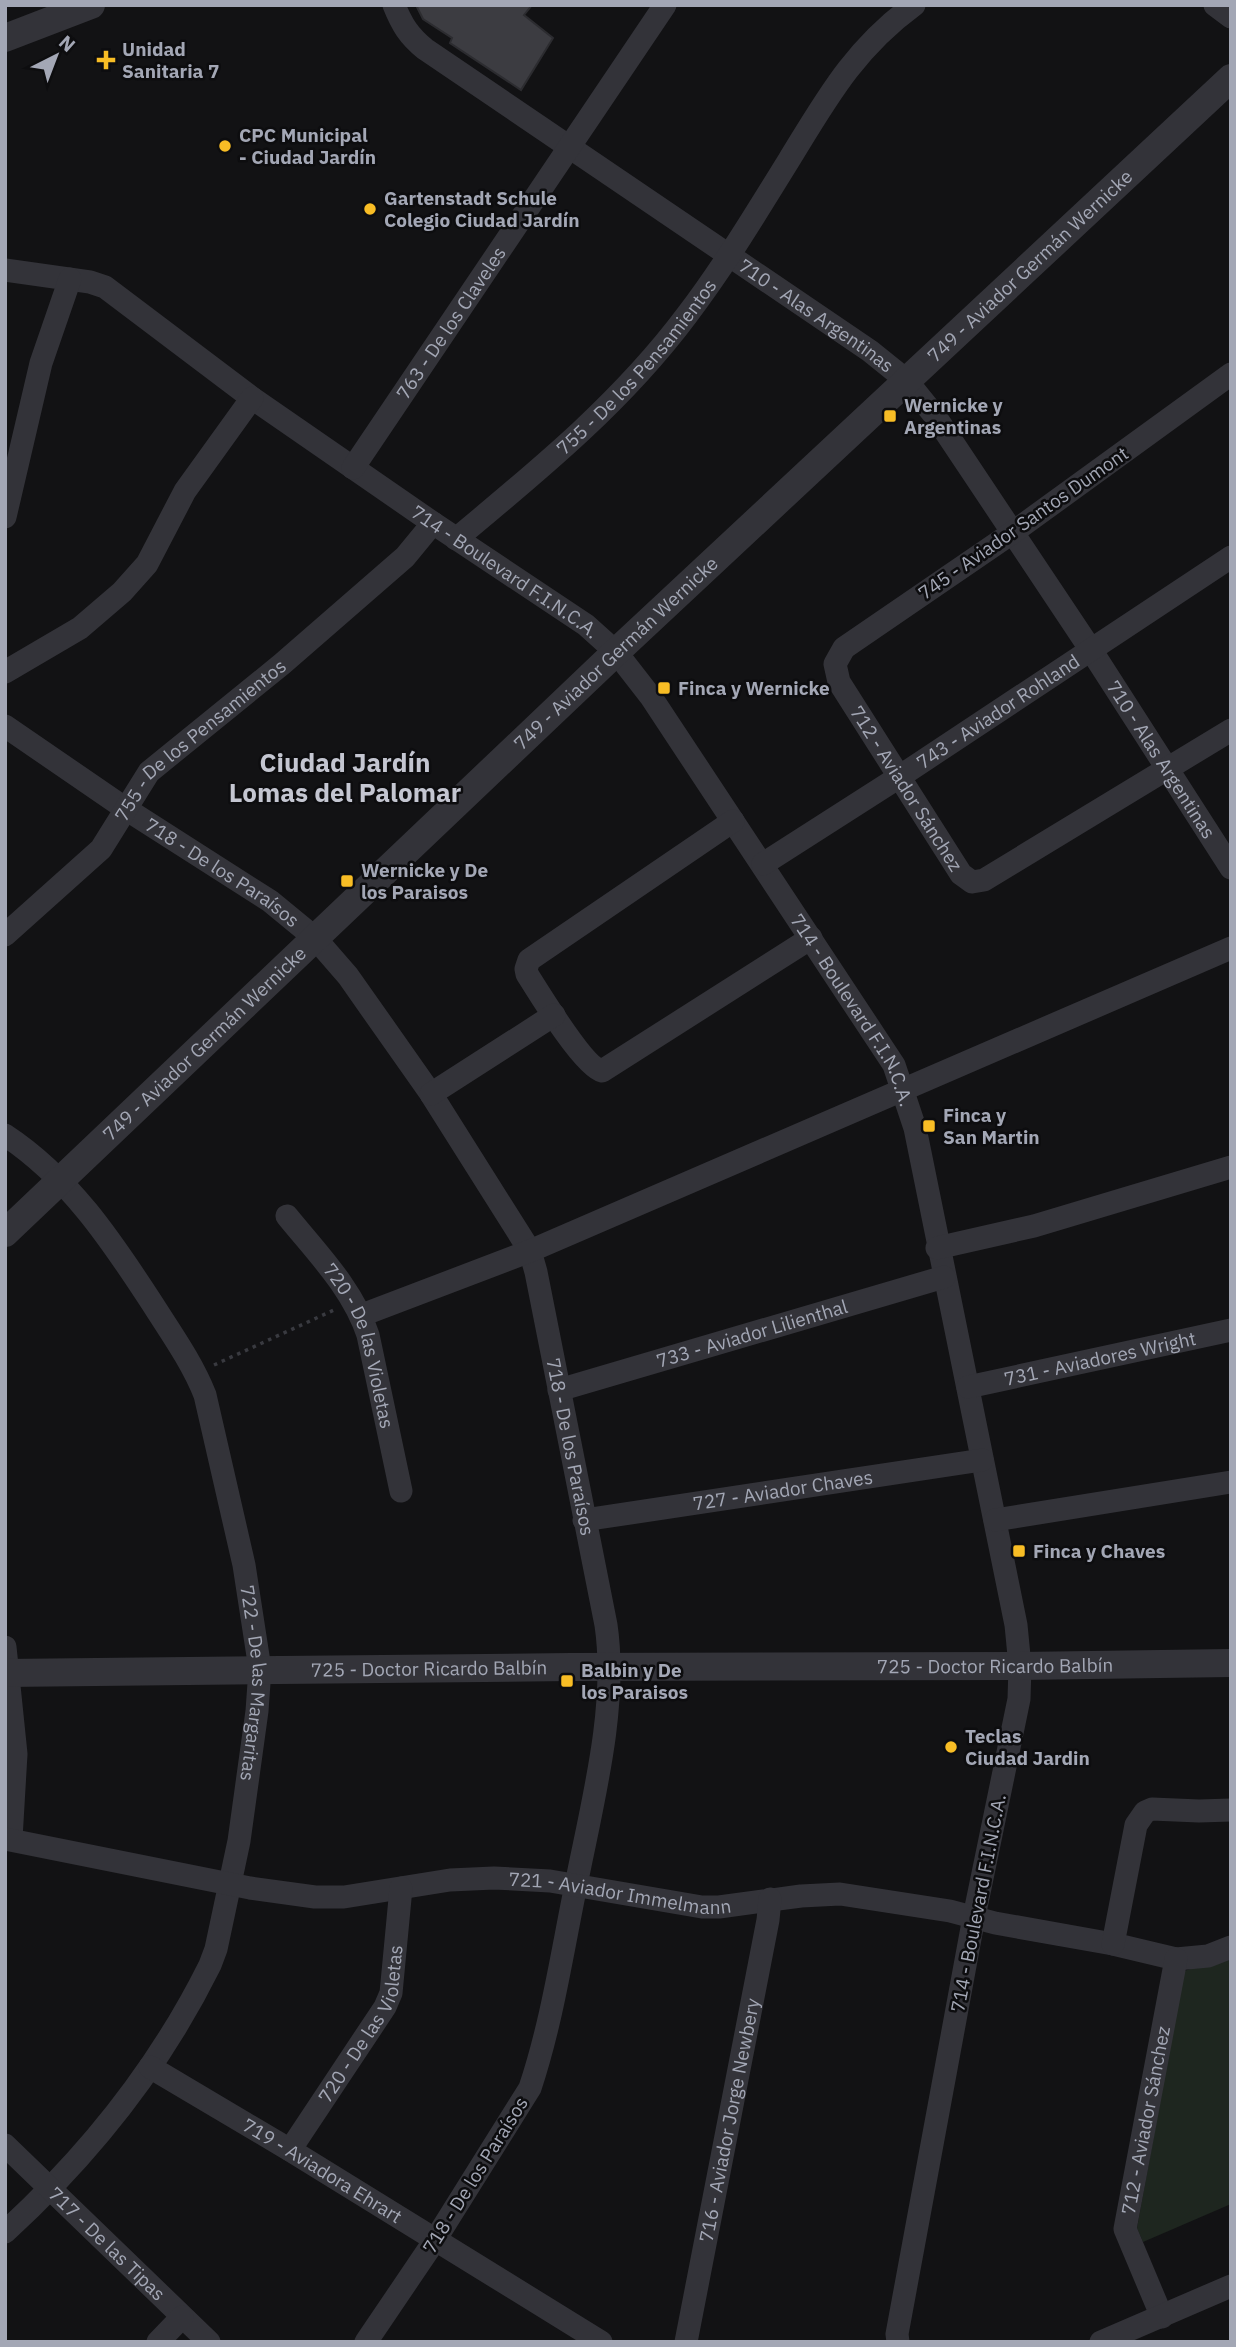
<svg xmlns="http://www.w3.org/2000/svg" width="1236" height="2347" viewBox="0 0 1236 2347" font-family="'IBM Plex Sans',sans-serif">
<rect width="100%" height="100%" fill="#121214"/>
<path fill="#1e261f" d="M1231 1957V2204L1143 2242 1137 2228 1184 1971Z"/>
<path fill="#3c3c41" stroke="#2c2c30" stroke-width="2" d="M416 5H532L524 15 553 38 521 90 450 43 452 38 423 19Z"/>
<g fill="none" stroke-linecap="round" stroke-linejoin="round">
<path stroke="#393a40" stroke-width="3.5" stroke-dasharray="3.5 5" stroke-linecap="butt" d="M214 1365 334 1310"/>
<g stroke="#333339" stroke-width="23">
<path id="s1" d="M394 5C402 25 409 36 425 49L870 351 906 380 935 416 1091 650 1231 868"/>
<path d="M1215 5 1231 17"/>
<path id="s2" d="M5 270 90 282 105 287 252 398 433 523 586 625 616 652 651 697 894 1065 915 1128 1016 1625 1020 1666 1019 1699 974 1917 897 2334 898 2342"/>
<path id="s3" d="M1231 374 1012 533 844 648 835 664 839 682 961 874 972 882 984 880 1231 730"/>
<path id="s4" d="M353 468 665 5"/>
<path d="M5 517 41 363 70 279"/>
<path id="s5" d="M456 539C539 470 622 402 687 315 725 265 756 213 789 160 827 98 854 49 914 5"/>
<path d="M5 672 80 628 122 592 147 564 185 491 252 398"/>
<path id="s6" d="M5 726 126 809 270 901 315 938 348 976 431 1094 530 1251 536 1272 606 1625C618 1707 592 1804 576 1885 562 1953 552 2022 530 2088L435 2240 366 2342"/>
<path d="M733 821 529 960 526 969 527 974C539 993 584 1067 602 1071L811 938"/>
<path id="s7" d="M763 864 899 777 1231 557"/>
<path id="s8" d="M5 935 101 849 149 772 282 664 405 557 433 523"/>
<path d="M431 1094 554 1015"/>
<path id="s9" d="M5 1135C69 1177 111 1240 152 1303 171 1333 192 1362 205 1395L244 1565 260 1669 257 1711 239 1841 216 1949 210 1965C160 2066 88 2156 5 2232"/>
<path id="s10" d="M287 1216C317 1253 353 1289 368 1335L401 1491"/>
<path d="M937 1248 1034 1226 1231 1167"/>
<path d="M362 1315 530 1251 1231 948"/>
<path id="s11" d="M968 1387 1231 1330"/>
<path id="s12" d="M559 1390 944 1277"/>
<path id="s13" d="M584 1520 982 1460"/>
<path d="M995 1520 1231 1482"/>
<path d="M5 1647 16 1754 11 1839"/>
<path id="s14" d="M5 1839 250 1888 315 1897H344L450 1880 494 1878 550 1881 702 1907H719L801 1896 840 1894 950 1911 995 1923 1113 1944 1176 1959 1208 1956 1231 1947"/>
<path d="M1113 1944 1136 1825 1145 1812 1152 1809 1199 1811 1231 1810"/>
<path id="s15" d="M150 2067 290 2150 601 2342"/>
<path id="s16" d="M5 2145 209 2342"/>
<path id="s17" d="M290 2150 385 2007 391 1993 401 1888"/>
<path id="s18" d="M1162 2317 1125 2229 1176 1959"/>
<path d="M158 2342 182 2317"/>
<path id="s19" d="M686 2342 768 1920 770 1899"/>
<path d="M1101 2342 1231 2286"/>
</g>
<g stroke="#333339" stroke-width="28">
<path d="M5 38 91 5"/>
<path id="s20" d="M5 1233 616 652 1231 78"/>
<path id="s21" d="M5 1673 571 1667 1020 1666 1231 1663"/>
</g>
</g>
<g fill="#f8bd25" stroke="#0d0d0f" stroke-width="2.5">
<path d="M102.5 49.5h7v7h7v7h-7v7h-7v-7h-7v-7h7z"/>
<circle cx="225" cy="146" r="7"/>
<circle cx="370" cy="209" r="7"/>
<rect x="883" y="409" width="14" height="14" rx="3.5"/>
<rect x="657" y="681" width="14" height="14" rx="3.5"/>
<rect x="340" y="874" width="14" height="14" rx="3.5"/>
<rect x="922" y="1119" width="14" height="14" rx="3.5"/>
<rect x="1012" y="1544" width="14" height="14" rx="3.5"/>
<rect x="560" y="1674" width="14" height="14" rx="3.5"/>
<circle cx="951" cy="1747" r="7"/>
</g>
<g text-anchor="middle" stroke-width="5" stroke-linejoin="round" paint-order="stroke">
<g font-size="19" font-weight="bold" fill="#a3a7b5" stroke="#0d0d0f" text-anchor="start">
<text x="122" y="56">Unidad<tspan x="122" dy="22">Sanitaria 7</tspan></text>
<text x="239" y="142">CPC Municipal<tspan x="239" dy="22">- Ciudad Jardín</tspan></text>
<text x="384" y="205">Gartenstadt Schule<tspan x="384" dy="22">Colegio Ciudad Jardín</tspan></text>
<text x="904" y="412">Wernicke y<tspan x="904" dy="22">Argentinas</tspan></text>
<text x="678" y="695">Finca y Wernicke</text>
<text x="361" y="877">Wernicke y De<tspan x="361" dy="22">los Paraisos</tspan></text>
<text x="943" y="1122">Finca y<tspan x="943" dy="22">San Martin</tspan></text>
<text x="1033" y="1558">Finca y Chaves</text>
<text x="581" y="1677">Balbin y De<tspan x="581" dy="22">los Paraisos</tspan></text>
<text x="965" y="1743">Teclas<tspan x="965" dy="22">Ciudad Jardin</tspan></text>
</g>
<g font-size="19" fill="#a3a7b5" stroke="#0d0d0f">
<text dy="7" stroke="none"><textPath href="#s20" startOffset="1409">749 - Aviador Germán Wernicke</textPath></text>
<text dy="7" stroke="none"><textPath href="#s1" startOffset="528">710 - Alas Argentinas</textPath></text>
<text dy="7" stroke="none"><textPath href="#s4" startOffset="175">763 - De los Claveles</textPath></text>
<text dy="7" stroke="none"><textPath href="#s5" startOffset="250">755 - De los Pensamientos</textPath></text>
<text transform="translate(1023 523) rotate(-35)" y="7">745 - Aviador Santos Dumont</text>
<text dy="7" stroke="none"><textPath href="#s2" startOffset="593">714 - Boulevard F.I.N.C.A.</textPath></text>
<text dy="7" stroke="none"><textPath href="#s20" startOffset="842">749 - Aviador Germán Wernicke</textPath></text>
<text dy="7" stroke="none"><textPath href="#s7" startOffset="280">743 - Aviador Rohland</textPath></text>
<text dy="7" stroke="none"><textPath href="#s8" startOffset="278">755 - De los Pensamientos</textPath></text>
<text dy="7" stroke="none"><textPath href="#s1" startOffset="1096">710 - Alas Argentinas</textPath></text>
<text dy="7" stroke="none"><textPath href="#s3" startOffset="637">712 - Aviador Sánchez</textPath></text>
<text dy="7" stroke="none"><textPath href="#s6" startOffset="262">718 - De los Paraísos</textPath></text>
<text dy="7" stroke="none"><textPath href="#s2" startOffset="1160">714 - Boulevard F.I.N.C.A.</textPath></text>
<text dy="7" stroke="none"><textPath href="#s20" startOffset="275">749 - Aviador Germán Wernicke</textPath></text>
<text dy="7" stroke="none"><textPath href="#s12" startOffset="201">733 - Aviador Lilienthal</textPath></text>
<text dy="7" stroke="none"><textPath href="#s10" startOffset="152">720 - De las Violetas</textPath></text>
<text dy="7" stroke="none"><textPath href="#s11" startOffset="135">731 - Aviadores Wright</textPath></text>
<text dy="7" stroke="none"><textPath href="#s6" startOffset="956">718 - De los Paraísos</textPath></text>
<text dy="7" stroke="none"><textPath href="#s13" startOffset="201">727 - Aviador Chaves</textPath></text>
<text dy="7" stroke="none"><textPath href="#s21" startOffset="990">725 - Doctor Ricardo Balbín</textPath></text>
<text dy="7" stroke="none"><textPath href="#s21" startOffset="424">725 - Doctor Ricardo Balbín</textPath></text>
<text dy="7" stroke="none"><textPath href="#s9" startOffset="625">722 - De las Margaritas</textPath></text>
<text dy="7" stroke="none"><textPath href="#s14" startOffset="623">721 - Aviador Immelmann</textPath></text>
<text transform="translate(978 1903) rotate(-79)" y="7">714 - Boulevard F.I.N.C.A.</text>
<text dy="7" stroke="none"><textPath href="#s17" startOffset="147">720 - De las Violetas</textPath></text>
<text dy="7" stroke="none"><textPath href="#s18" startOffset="206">712 - Aviador Sánchez</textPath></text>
<text dy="7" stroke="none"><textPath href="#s19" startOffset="226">716 - Aviador Jorge Newbery</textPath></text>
<text dy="7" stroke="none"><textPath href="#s15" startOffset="201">719 - Aviadora Ehrart</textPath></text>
<text transform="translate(475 2175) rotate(-58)" y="7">718 - De los Paraísos</text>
<text dy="7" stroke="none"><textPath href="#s16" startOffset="142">717 - De las Tipas</textPath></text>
</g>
<g font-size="26" font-weight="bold" fill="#c4c6d1" stroke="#0d0d0f">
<text x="345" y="772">Ciudad Jardín<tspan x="345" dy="30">Lomas del Palomar</tspan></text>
</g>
</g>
<rect width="1236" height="2347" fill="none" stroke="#a3a7b5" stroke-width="14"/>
<g transform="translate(56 56) rotate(42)" stroke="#0d0d0f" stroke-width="5" paint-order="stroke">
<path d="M0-5L12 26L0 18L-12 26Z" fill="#a3a7b5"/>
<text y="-10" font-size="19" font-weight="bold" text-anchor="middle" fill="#a3a7b5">N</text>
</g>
</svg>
